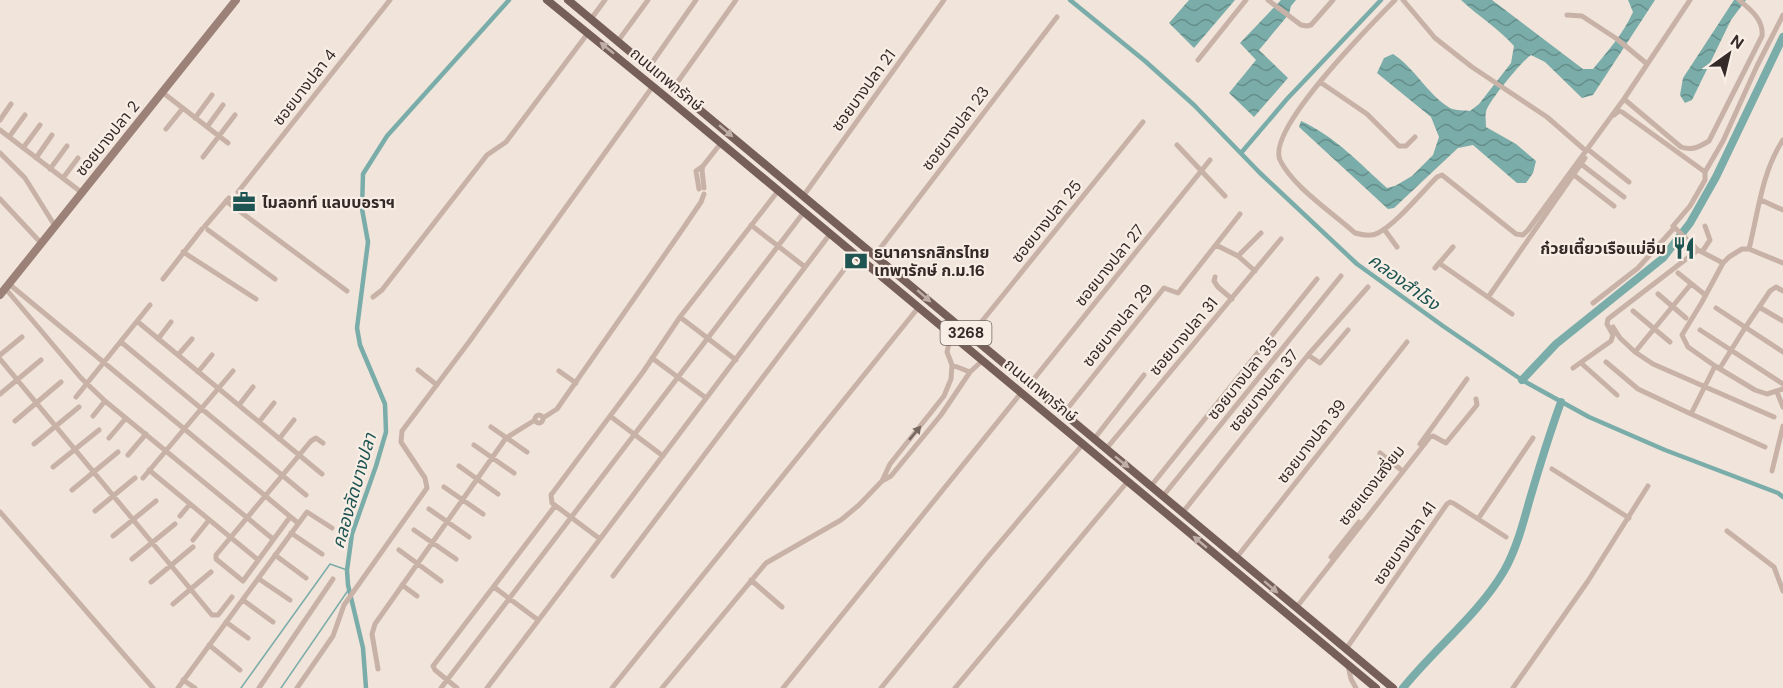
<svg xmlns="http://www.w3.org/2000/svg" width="1783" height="688" viewBox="0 0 1783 688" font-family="'DM Sans','Noto Sans Thai',sans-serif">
<defs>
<pattern id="water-waves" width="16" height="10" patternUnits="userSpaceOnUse" patternTransform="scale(1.5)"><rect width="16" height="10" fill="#7aada9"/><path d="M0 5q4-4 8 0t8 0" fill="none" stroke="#658d8a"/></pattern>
</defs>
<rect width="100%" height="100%" fill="#f1e4da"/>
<path fill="url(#water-waves)" d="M1189 0H1235L1194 48 1169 23Z
M1281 0H1296L1291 6 1289 14 1259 50 1288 78 1254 117 1229 93 1256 60 1240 43Z
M1461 0H1492L1583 69H1593C1608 51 1623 34 1633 12L1628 0H1655L1593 95 1582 98 1545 62 1531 55C1522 61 1487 103 1486 112 1485 116 1486 122 1486 127L1516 144 1536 161 1533 173 1526 183H1517L1473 145 1458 148 1394 208 1388 209 1299 127 1301 121C1336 137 1359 163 1387 188L1395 186 1412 176 1433 155 1439 137 1431 117 1377 73 1384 58 1393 54C1415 68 1427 94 1450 108 1456 111 1464 110 1470 111L1479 104 1511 63 1514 46C1498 28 1478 16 1461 0Z
M1734 0H1746L1731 20 1692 100 1685 103 1680 95 1683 78Z"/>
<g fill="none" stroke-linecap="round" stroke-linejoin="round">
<path stroke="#7aada9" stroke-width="1.5" d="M241 688 330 564 347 570
M281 688 349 589"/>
<path stroke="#7aada9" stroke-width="4.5" d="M1070 0 1145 61 1194 105 1260 173 1357 264 1443 326 1522 380 1589 417 1665 450 1778 493 1783 497
M1241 153 1287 99 1381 0
M366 688 363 648 348 585 347 570 352 534 376 466 386 432 385 404 360 345 357 328 368 242 362 209 363 174 387 136 509 0"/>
<path stroke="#7aada9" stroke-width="8" d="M1522 380 1556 344 1663 258 1690 223 1716 177 1783 37
M1403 688C1435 648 1478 615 1504 571 1516 550 1523 524 1529 502 1539 468 1549 435 1561 402"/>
<path stroke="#c8b2a7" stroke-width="5" d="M1268 0 1301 25 1307 26 1311 25 1333 0
M1395 0C1372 24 1266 129 1280 160 1293 187 1333 213 1355 233 1362 235 1371 237 1378 233 1396 224 1421 193 1437 177L1442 175 1516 234 1523 235 1528 230 1624 99 1690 0
M1403 0 1435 38 1472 67 1547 117 1586 151
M1567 15 1582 16 1617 39 1646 63
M591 19 605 0
M618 41 648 0
M1198 60 1246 0
M649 67 696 0
M1320 82 1367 114 1399 146H1406L1415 137
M674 87 736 0
M162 92 228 143
M1624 99 1681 147C1692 151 1699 147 1709 141L1762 36C1764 20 1750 9 1739 0
M1614 115 1619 111 1622 112 1705 172
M195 118 212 95
M0 120 11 104
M207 127 223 105
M166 129 183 108
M0 130 81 192
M9 137 25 115
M1177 145 1225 196
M23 148 40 125
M1590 151 1629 182
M0 153 25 178 55 226
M203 157 235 115
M36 158 52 135
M1581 164 1624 197
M703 166 702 170 704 188
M50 169 67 146
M1574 175 1614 206
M63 178 78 158
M699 189 696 171 703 166 721 143
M238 192 390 0
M804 195 944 0
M0 199 41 243
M1761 200 1783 210
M226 201 347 291
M751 225 805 267
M205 226 229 198
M1384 229 1397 247
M208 230 275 279
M1216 245 1238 256 1255 271
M1749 249C1758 213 1762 171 1783 140
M183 252 256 299
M1702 252 1710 240 1705 226
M875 255 1057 17
M1238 256 1261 233
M1439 263 1512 314
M1723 263 1698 250 1673 226 1690 206 1701 187 1705 180V172L1723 141 1757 66 1783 15
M1783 263 1749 249H1742L1729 257 1723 263 1702 302 1682 335 1688 347 1715 366 1755 390 1767 394 1783 389
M1435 268 1453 247
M1678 273 1704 294
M1215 277 1214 281 1218 287 1232 299
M163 279 202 229
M9 284 298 523
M1691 284 1635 352 1653 364 1774 417
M5 288 81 378 105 401 273 539
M1658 294 1686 318
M1489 296 1585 158
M373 297 382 290 487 155 506 142 588 33
M1593 303 1638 268 1674 228
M1759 307 1783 321
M1716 308 1783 352
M1633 311 1670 342
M680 317 736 360
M138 322 322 474
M1613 327 1620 338 1635 352
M1700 330 1783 384
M970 336 1143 122
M158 339 171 322
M121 342 306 495
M0 355 22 337
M178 355 192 339
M1308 355 1320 363 1348 330
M652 358 706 398
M0 359 212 615H218L232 597
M1606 362 1638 389 1691 414 1715 366
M1581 363 1617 395
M952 365 970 372
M1573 368 1611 341 1613 335 1607 324 1608 319 1698 250
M1720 368 1743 331 1770 291 1776 287 1783 291
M418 370 437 385
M559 371 576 383
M198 372 212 355
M1029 385 1210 160
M1777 392 1783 407
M0 394 41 360
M76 397 150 305
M239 405 253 387
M1063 414 1164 288 1178 293 1240 214
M1691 414 1765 447
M535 419a4 4 0 1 1 8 0a4 4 0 1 1-8 0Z
M93 416 105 401
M610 416 663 456
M543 418 557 409 682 230 701 202 704 194
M15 421 61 382
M259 422 274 403
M491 427 527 452
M109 438 126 418
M279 439 294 420
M1094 439 1144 375
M34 444 79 407
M1420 444 1467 379
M474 445 514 473
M1106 449 1281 239
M1380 453 1400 469
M128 455 146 434
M459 466 498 494
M53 467 99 430
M1552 469 1629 518
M149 470 258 560
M1772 471 1783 426
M143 478 233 371
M882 481 890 464 944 396 951 379 952 365 947 352 951 335
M1151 486 1317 279
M444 487 483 514
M72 490 118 452
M1163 496 1341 276
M429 509 469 537
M95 511 135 478
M0 512 153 688
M1183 512 1308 355 1368 287
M180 516 190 504
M290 517 243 581 216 559V555L311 441 316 438 323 443
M1478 519 1506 537
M414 530 456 559
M1727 531 1774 567 1783 591
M291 533 322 554
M113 536 156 501
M600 539 830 234
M193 540 209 520
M399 550 441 581
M275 555 306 578
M1237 557 1407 342
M1331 557 1359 522
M132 559 175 524
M613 576 855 255
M259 579 290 600
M751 580 782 607
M151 582 193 547
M402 585 417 596
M494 587 538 620
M243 600 273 622
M173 604 211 572
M1296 608 1430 437 1433 436 1446 443 1477 405 1476 399
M226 622 248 638
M209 645 240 670
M1346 649 1447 504 1450 502 1453 503 1478 519 1533 438
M1348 666 1351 679 1356 688
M378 669 372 634 375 624 506 438 535 420
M183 680 195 688
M178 688 307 512 332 528
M259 688 333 579
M297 688 333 636 344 605 427 488 425 478 401 442 402 431 469 342 653 86
M441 688 804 212
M457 688 435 670 433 666 555 506
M487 688 600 539 552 503 551 495 643 372 680 317 778 191
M612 688 918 308
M662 688 766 563 841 520 859 505 882 481 891 476 941 415 970 372 982 361
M783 688 1021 393
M881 688 986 559 1083 444
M955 688 1128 481
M1513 688 1588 581 1648 486"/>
<path stroke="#9c8178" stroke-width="8" d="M0 295 236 0"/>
<path stroke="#765f59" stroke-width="8" d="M547 0 667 98 1376 688
M568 0 1393 688"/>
</g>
<defs><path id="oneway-solid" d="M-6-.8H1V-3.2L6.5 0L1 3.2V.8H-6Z" transform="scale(1.5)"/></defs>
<g fill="#beaea7">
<use href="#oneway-solid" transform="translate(607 48) rotate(-141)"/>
<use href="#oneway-solid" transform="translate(726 131) rotate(40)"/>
<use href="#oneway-solid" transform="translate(924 296) rotate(41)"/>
<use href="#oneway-solid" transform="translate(1122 462) rotate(39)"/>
<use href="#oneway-solid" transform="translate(1200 542) rotate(-140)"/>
<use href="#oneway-solid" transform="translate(1271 587) rotate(41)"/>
</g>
<use fill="#776761" href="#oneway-solid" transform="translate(915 433) rotate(-50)"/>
<defs>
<g id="office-bare" transform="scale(1.8)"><path d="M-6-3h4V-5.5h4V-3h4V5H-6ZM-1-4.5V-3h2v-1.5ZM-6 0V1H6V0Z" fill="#1e5552" stroke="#f8eee6" stroke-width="2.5" paint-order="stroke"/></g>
<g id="restaurant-bare" transform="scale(1.8)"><path d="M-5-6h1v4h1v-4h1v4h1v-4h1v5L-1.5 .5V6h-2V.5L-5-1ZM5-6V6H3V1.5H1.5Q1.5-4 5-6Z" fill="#1e5552" stroke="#f8eee6" stroke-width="2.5" paint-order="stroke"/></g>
<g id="bank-bare" transform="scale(1.8)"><path d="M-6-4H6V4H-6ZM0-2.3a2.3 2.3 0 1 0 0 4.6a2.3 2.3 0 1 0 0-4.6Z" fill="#1e5552" stroke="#f8eee6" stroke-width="2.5" paint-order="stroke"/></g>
</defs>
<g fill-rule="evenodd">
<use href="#office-bare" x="244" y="202"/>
<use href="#restaurant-bare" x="1684" y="248"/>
<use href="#bank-bare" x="856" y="261"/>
</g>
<g text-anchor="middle" stroke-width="4.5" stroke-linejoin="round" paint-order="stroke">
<rect fill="#f8eee6" stroke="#706560" stroke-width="1.5" x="940.5" y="321" width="51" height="24" rx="4.5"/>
<g font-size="15" font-weight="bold" fill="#352a27">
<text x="966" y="338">3268</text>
</g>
<g font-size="16" fill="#352a27" stroke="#f8eee6">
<text transform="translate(667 79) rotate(40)" y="6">ถนนเทพารักษ์</text>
<text transform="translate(304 87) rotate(-52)" y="6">ซอยบางปลา 4</text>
<text transform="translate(863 90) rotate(-54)" y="6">ซอยบางปลา 21</text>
<text transform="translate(955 128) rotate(-53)" y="6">ซอยบางปลา 23</text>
<text transform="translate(107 138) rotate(-51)" y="6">ซอยบางปลา 2</text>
<text transform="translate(1046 221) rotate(-51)" y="6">ซอยบางปลา 25</text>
<text transform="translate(1109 265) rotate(-51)" y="6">ซอยบางปลา 27</text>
<text transform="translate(1117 325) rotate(-51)" y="6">ซอยบางปลา 29</text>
<text transform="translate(1183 336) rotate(-50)" y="6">ซอยบางปลา 31</text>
<text transform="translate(1242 378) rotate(-51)" y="6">ซอยบางปลา 35</text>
<text transform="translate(1041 390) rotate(40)" y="6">ถนนเทพารักษ์</text>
<text transform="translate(1263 390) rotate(-51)" y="6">ซอยบางปลา 37</text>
<text transform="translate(1311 441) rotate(-52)" y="6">ซอยบางปลา 39</text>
<text transform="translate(1371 485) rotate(-52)" y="6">ซอยแดงเสงี่ยม</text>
<text transform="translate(1404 543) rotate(-55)" y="6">ซอยบางปลา 41</text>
</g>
<g font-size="16" font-weight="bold" fill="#352a27" stroke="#f8eee6" text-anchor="start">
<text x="262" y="208">ไมลอทท์ แลบบอราฯ</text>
<text x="1666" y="254" text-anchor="end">ก๋วยเตี๊ยวเรือแม่อิ่ม</text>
<text x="874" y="258">ธนาคารกสิกรไทย<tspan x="874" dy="18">เทพารักษ์ ก.ม.16</tspan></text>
</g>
<g font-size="18" font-style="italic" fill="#1e5552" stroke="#f8eee6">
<text transform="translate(1404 282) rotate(36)" y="6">คลองสำโรง</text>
<text transform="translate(354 491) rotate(-74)" y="6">คลองลัดบางปลา</text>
</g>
</g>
<g transform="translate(1729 54) rotate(34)" stroke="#f8eee6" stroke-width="4.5" paint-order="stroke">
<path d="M0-4.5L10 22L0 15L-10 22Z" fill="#352a27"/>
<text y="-9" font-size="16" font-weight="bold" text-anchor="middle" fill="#352a27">N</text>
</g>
</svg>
